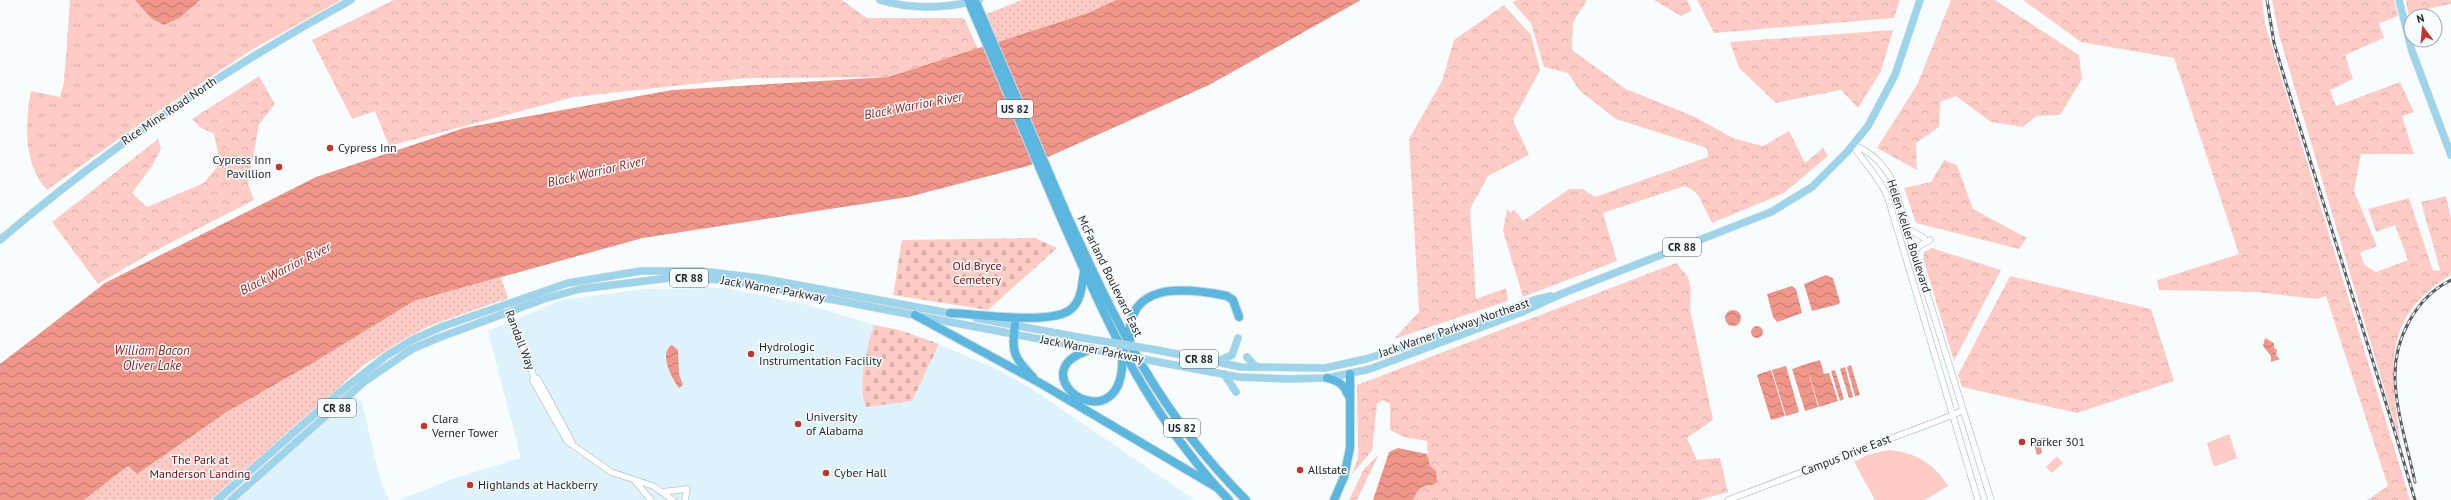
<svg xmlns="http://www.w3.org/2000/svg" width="2451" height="500" viewBox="0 0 2451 500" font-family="'PT Sans',sans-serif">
<defs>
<pattern id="grass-tufts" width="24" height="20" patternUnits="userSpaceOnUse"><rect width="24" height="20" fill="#feccc5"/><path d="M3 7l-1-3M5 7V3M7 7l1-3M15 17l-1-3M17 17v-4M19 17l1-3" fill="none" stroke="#d9afa9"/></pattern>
<pattern id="forest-crowns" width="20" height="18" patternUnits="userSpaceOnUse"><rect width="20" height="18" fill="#feccc5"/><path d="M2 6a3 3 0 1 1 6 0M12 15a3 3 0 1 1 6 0" fill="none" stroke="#d9afa9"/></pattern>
<pattern id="cemetery-stones" width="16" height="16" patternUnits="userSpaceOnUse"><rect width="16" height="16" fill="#feccc5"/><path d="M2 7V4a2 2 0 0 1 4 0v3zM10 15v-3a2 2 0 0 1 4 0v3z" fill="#d9afa9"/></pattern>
<pattern id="park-dots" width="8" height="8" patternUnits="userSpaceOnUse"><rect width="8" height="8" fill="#feccc5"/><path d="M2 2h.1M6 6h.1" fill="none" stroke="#d9afa9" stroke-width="1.8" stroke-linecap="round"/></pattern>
<pattern id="water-waves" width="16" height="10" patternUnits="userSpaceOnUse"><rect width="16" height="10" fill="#ef9689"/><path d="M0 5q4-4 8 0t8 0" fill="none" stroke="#c17a70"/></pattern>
</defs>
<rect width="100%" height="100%" fill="#f7fcfe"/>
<path fill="#def2fc" d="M726 288 808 305 939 344 998 370 1032 389 1195 500H399L455 478 521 458 488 331 561 300 644 289Z
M324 361 362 403 380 479 389 500H89Z"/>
<path fill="url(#grass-tufts)" d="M70 0H341L253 49 147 119 47 190C23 164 25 123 31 91L60 97 64 82Z"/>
<path fill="url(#forest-crowns)" d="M394 0H842L867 18H964L978 49 888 77 747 78 574 97 389 146 375 111 352 119 312 40Z
M1518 0H1587L1573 22 1572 50 1626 89 1693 116 1735 139 1763 146 1789 131 1805 163 1823 148 1828 156 1784 193 1712 223 1697 193 1685 186 1603 213 1617 261 1523 297 1503 231 1507 209 1511 213 1514 210 1523 221 1569 189H1583L1595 197 1708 157 1707 148 1616 119 1580 91 1568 73 1544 67 1531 23 1512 2Z
M1654 0H1687L1692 11 1681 16Z
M1697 0H1900L1894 18 1714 33Z
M1951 0H1995L2079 55 2082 79 2060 115 2036 116 2023 127 1991 122 1956 96 1940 102 1939 127 1916 143 1917 170 1877 148 1917 85Z
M2023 0H2262L2265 24 2410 500H2367L2388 486 2326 296 2316 299 2257 292 2159 290 2157 280 2239 254 2174 58 2081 42Z
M2272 0H2394L2398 16 2379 23 2384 38 2345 55 2353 79 2330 90 2336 106 2400 82 2414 112 2402 116 2414 154H2361L2354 191 2377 246 2360 253 2365 265 2376 272 2408 260 2395 225 2376 232 2368 209 2409 198 2433 271 2440 270 2421 202 2446 196 2451 218V275C2379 317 2391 374 2401 445L2279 35Z
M2406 0H2451V4L2408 13Z
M1504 5 1531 35 1540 70 1513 120 1529 155 1488 176 1470 209 1476 299 1506 288 1508 301 1394 339 1419 312 1409 139 1442 81 1454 40Z
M1893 30 1881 71 1858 108 1841 90 1776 103 1739 68 1730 42Z
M259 76 275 104 259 124 248 184 254 200 149 254 98 284 52 222 158 139 161 149 152 166 132 193 147 207 204 183 220 163 214 134 200 127 192 119Z
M1944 160 1957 165 1973 209 2027 238 2019 249 1916 223 1904 188 1931 182Z
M1932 248 2001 270 1954 361 1923 258 1924 252Z
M1676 263 1688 277 1691 290 1690 309 1713 420 1687 438 1697 460 1720 458 1728 492 1700 500H1413C1418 489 1420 485 1433 485L1428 461 1427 441 1404 437 1390 430V404L1383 400 1377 404 1372 451 1352 474 1358 458 1357 385Z
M2010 276 2151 309 2174 381 2077 413 1962 387 1958 375Z
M1379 454 1357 500H1349L1364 469Z"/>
<path fill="url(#cemetery-stones)" d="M1035 238 1057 248 988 310 893 295 902 240Z
M874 325 900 330 939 344 912 401 866 407C857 384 867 348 874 325Z"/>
<path fill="url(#park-dots)" d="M1022 0H1116L1088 13 998 42 986 14Z
M501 277 508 298 429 326 399 342 364 365 210 500H84L128 466 188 437 225 413 313 363 414 301Z"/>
<path fill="#feccc5" d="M2229 434 2237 458 2216 466 2213 465 2207 443Z
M1888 450C1915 452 1934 463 1948 486L1925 500H1875L1854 462 1867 455Z
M2057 456 2063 463 2052 473 2046 467Z"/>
<path fill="url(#water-waves)" d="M135 0H200L179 18 164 25 151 18Z
M1116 0H1361L1209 85 1028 166 908 197 643 238 414 301 313 363 225 413 137 474 128 466 84 500H0V364L105 283 316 177 464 128 672 90 888 77 1088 13Z
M1826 275 1833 278 1840 302 1839 304 1812 311 1804 284Z
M1792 286 1796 289 1802 313 1777 322 1773 317 1767 294Z
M1725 318a8 8 0 1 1 16 0a8 8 0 1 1-16 0Z
M1751 332a6 6 0 1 1 12 0a6 6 0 1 1-12 0Z
M2265 338 2274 343V348L2277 350 2276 355 2280 359 2271 362V356L2263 346Z
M672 345 678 350 679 374 683 385 679 388C672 379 658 353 672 345Z
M1820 360 1824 374 1829 373 1838 401 1819 407 1806 364Z
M1806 364 1818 407 1805 411 1792 369Z
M1851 365 1860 395 1855 396 1847 367Z
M1786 366 1799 412 1786 416 1772 370Z
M1845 367 1853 397 1849 398 1840 369Z
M1771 370 1785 416 1771 420 1757 375Z
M1835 370 1844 399 1840 401 1831 371Z
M2047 437 2048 442 2042 443 2041 446 2042 453 2037 455 2034 444 2037 439Z
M1398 448 1427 454 1430 466 1436 471 1437 482 1433 485C1421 485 1418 489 1413 500H1373L1389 452Z"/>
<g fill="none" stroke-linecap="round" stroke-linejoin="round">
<g stroke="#b9c4ca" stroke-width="7">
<path id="minor" d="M1853 145C1871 151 1883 164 1892 180L1991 500
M1853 145C1864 164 1880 177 1888 198L1978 500
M1908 229 1924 238
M1915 251 1919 246 1930 240
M505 303 534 377 533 381 567 441 611 472 653 486 673 500
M534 377 538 379 572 442
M634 480 651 500
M661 492 687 489 685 500
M1728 500 1953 415 1963 410"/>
</g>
<g stroke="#d6d7d8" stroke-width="8">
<path id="major" d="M880 0C912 10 947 8 979 0
M2399 0 2412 51 2451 155
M0 240C109 147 226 68 351 0
M976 318 1083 338
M1157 350 1241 367 1325 368 1366 359 1446 334 1534 300 1551 296
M1247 357 1254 365 1259 367
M1216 362 1232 355 1238 338
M1169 364 1238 377 1288 379 1327 378 1370 369 1522 312 1561 294 1771 212 1812 187 1847 152 1868 126 1895 75 1920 0
M1224 374 1236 392
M217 500 340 392 386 356 412 340 441 327 568 283 641 271H700L760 278 954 314
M231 500 364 382 412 349 438 338 544 299 580 289 669 278 730 280 1092 349"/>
</g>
<g stroke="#d6d7d8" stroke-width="10">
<path id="highway" d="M1067 215C1116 323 1160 415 1246 500
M1061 218C1098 302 1131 379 1188 452 1201 469 1214 485 1229 500
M950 313C977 314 1050 325 1070 310 1082 301 1082 284 1084 271
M915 315 1040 383 1216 487
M1015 325C1011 352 1014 358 1033 377
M1130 344C1124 281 1183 287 1227 296L1233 300 1239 317
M1092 349C1084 352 1074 355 1068 362 1042 393 1128 437 1122 352
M1327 378C1338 381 1344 384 1348 395
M1334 500 1344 477 1350 448V374"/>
</g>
<use href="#minor" stroke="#fff" stroke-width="5.5"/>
<use href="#major" stroke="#9cd4ec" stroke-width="7"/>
<use href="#highway" stroke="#5ab7e0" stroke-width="8"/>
<g stroke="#585d5f" stroke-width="3">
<path id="rail" d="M2267 0 2274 43 2286 83 2394 429 2415 500
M2415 482C2408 449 2396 412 2395 378 2394 339 2416 297 2451 280"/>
</g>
<use href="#rail" stroke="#f7fcfe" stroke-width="1.5" stroke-dasharray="4.5" stroke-linecap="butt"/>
<g stroke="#d6d7d8" stroke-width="8" stroke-linecap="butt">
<path id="major-bridge" d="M1083 338 1157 350
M1092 349 1169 364"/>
</g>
<g stroke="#d6d7d8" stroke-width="10" stroke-linecap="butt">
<path id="highway-bridge" d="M968 0 1061 218
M975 0 1067 215"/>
</g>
<use href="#major-bridge" stroke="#9cd4ec" stroke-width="7"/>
<use href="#highway-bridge" stroke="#5ab7e0" stroke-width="8"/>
</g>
<g fill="#c2352b" stroke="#f7fcfe" stroke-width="1.5">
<circle cx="330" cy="148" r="4"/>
<circle cx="279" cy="167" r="4"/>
<circle cx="751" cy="354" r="4"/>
<circle cx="798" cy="424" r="4"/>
<circle cx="424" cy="426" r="4"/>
<circle cx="2022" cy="442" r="4"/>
<circle cx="1300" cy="470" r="4"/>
<circle cx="826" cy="473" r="4"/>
<circle cx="470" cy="485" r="4"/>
</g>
<g text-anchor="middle" stroke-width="3" stroke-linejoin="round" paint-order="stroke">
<g fill="#f7fcfe" stroke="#5e6365" stroke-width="1">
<rect x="997" y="100" width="36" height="18" rx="3"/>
<rect x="1663" y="238" width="38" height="18" rx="3"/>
<rect x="670" y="269" width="38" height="18" rx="3"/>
<rect x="1180" y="350" width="38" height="18" rx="3"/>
<rect x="318" y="399" width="38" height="18" rx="3"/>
<rect x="1164" y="419" width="36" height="18" rx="3"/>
</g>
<g font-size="11" font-weight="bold" fill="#1d2224">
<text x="1015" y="113">US 82</text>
<text x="1682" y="251">CR 88</text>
<text x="689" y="282">CR 88</text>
<text x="1199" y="363">CR 88</text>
<text x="337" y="412">CR 88</text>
<text x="1182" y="432">US 82</text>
</g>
<g font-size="12" fill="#1d2224" stroke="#f7fcfe">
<text transform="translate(169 111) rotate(-34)" y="4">Rice Mine Road North</text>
<text transform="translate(1909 236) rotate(72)" y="4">Helen Keller Boulevard</text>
<text transform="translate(1110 276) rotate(64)" y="4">McFarland Boulevard East</text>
<text transform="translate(773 289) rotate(10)" y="4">Jack Warner Parkway</text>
<text transform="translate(1454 328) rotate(-19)" y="4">Jack Warner Parkway Northeast</text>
<text transform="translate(520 340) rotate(69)" y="4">Randall Way</text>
<text transform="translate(1092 349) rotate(11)" y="4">Jack Warner Parkway</text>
<text transform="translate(1846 455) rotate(-21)" y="4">Campus Drive East</text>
</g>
<g font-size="12" fill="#1d2224" stroke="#f7fcfe" text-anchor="start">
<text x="338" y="152">Cypress Inn</text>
<text x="271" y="164" text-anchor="end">Cypress Inn<tspan x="271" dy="14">Pavillion</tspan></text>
<text x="759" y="351">Hydrologic<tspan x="759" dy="14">Instrumentation Facility</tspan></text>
<text x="806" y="421">University<tspan x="806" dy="14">of Alabama</tspan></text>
<text x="432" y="423">Clara<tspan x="432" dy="14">Verner Tower</tspan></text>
<text x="2030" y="446">Parker 301</text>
<text x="1308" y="474">Allstate</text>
<text x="834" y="477">Cyber Hall</text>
<text x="478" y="489">Highlands at Hackberry</text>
</g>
<g font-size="12" fill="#760b08" stroke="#f7fcfe">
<text x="977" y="270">Old Bryce<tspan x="977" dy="14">Cemetery</tspan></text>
<text x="200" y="464">The Park at<tspan x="200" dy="14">Manderson Landing</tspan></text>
</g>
<g font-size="13" font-style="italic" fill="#8d261f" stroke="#f7fcfe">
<text transform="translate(913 105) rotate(-11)" y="5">Black Warrior River</text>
<text transform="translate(596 171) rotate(-13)" y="5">Black Warrior River</text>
<text transform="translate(285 268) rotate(-27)" y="5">Black Warrior River</text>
<text x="152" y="355">William Bacon<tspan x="152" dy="15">Oliver Lake</tspan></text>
</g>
</g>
<g transform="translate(2423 28) rotate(344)"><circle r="19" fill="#f7fcfe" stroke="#a0a5a7"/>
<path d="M0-3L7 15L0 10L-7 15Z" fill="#c2352b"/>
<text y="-6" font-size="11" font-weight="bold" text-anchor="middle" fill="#1d2224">N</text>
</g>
</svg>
